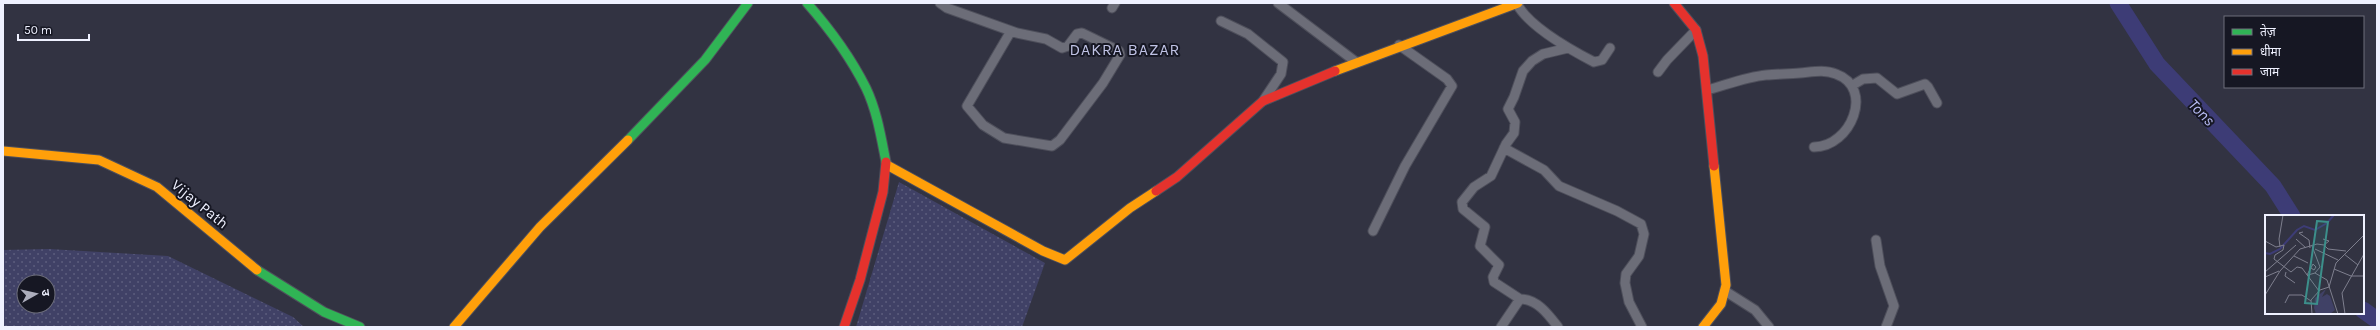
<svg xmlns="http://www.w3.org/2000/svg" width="2380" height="330" viewBox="0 0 2380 330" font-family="Karla,'Noto Sans Devanagari',sans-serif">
<defs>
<pattern id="grass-dots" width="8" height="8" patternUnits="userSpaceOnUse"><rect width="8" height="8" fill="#404166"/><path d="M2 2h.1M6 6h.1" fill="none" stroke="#5c5d7d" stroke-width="1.8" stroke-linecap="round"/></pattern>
</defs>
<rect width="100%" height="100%" fill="#323342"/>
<path fill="url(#grass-dots)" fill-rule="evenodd" d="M899 182 1045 263 1022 327H856Z
M49 249 168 256 293 317 304 327H3V250ZM24 282H48V306H24Z"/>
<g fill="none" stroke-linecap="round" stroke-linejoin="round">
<path stroke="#3d3c76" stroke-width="17" d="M2118 3 2157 64 2273 186 2292 216
M2363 310 2377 320"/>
<g stroke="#4e4f5b" stroke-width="11">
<path id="street" d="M940 3 947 8 1017 33 1046 39 1062 48 1068 46 1077 34 1082 33 1119 51 1120 55 1103 83 1060 140 1052 146 1004 138 983 125 967 106 1011 31
M1278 3 1356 62
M1517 4C1529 26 1571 50 1594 62L1602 60 1610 48
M1112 8 1115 3
M1221 21 1248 34 1283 62 1281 74 1263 101
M1658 72 1667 60 1696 30
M1853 85 1863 79 1877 78 1897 94 1925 84 1928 87 1937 103
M1707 90C1726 85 1746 77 1766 75 1777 74 1788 74 1800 73 1812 72 1824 69 1836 74 1875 88 1851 147 1814 147
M1504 148 1544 170 1559 186 1617 211 1641 224 1644 234 1639 256 1626 274 1625 283 1629 302 1642 327
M1373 231 1405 166 1452 86 1447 79 1399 45
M1876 240 1880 266 1894 306 1886 327
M1725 291 1755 310 1769 327
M1520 299C1537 299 1548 314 1558 327
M1501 327 1520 299 1494 282 1493 277 1499 265 1480 246 1485 227 1463 209 1462 202 1474 187 1491 176 1506 144 1514 133 1515 122 1508 109 1514 97 1523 71 1532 61 1543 54 1568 48"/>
</g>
<g stroke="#4e4f5b" stroke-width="11">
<path id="fast" d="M807 3C829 28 851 58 866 88 877 111 881 137 886 162
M628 140 705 60 748 3
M257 270 324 312 360 327"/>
</g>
<g stroke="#4e4f5b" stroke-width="11">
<path id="slow" d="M1335 71 1518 3
M3 151 99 160 157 187 257 270
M887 165 1043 251 1065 260 1130 208 1156 191
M454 327 540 227 628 140
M1703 327 1721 304 1726 285 1714 166"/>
</g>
<g stroke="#4e4f5b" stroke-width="11">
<path id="jam" d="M1674 3 1696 30 1703 56 1714 166
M1156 191 1177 177 1263 101 1335 71
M844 327 860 280 883 192 886 162"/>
</g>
<use href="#street" stroke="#6c6d78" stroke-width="9"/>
<use href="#fast" stroke="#30b455" stroke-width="9"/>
<use href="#slow" stroke="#ff9f0a" stroke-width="9"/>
<use href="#jam" stroke="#e5322d" stroke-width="9"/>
</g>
<g text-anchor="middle" stroke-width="4" stroke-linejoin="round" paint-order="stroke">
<g font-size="15" fill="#eff1ff" stroke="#161723">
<text transform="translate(200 204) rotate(39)" y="5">Vijay Path</text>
</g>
<g font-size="16" letter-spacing="1" fill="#bfc2e4" stroke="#161723">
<text x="1125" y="55">DAKRA BAZAR</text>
</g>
<g font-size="16" font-style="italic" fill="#b7bbf3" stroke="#161723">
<text transform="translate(2202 112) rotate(46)" y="6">Tons</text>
</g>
</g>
<g transform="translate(2265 215)">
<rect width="99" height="99" fill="#323342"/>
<path d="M61 74 57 82 62 79 65 81 70 95 65 99H51L49 93 50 83Z" fill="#404166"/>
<path fill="none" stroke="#3d3c76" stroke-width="2" d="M0 38 5 39 15 34 32 15 39 11 50 15 62 8 69 0"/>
<path fill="none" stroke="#7e7f8e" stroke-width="1" d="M38 17 34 18 44 25 45 33M31 24 41 33M58 24 64 26 59 30M0 26 11 32 19 30 18 35 10 40 9 44 26 57 32 52 37 53 54 76M47 31 55 52 50 58M15 32 14 24 18 0M50 34 73 45M79 39 93 50M29 41 43 48M69 54 86 61H99M0 57 31 30M21 57 20 61 30 68M42 60 48 49 51 52 49 55 46 53M43 60 50 58 62 65 73 99M0 62 14 56M64 72 71 48 99 20M0 80 15 56 35 34 52 29 59 30 63 34 81 36M20 88 24 80H37L46 86M47 99 46 85 55 75 64 72M80 99 77 78 99 39"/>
<path fill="#3c8f8b" fill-opacity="0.15" stroke="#3c8f8b" stroke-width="2" d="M52 6 63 7 52 89 40 88Z"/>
<rect width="99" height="99" fill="none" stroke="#eff1ff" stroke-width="2"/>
</g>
<rect width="2380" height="330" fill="none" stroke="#eff1ff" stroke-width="8"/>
<rect x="2224" y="16" width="140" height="72" fill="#161723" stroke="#6d6e7b"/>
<rect x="2232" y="29" width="20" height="6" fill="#30b455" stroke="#6d6e7b"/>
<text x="2260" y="36" font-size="12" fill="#eff1ff">तेज़</text>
<rect x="2232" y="49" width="20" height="6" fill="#ff9f0a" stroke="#6d6e7b"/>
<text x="2260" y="56" font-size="12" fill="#eff1ff">धीमा</text>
<rect x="2232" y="69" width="20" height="6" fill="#e5322d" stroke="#6d6e7b"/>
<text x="2260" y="76" font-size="12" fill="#eff1ff">जाम</text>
<g transform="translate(36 294) rotate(82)"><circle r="19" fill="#161723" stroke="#6d6e7b"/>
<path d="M0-3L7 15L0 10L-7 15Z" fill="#adaebd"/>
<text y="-6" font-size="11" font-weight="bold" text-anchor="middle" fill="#eff1ff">उ</text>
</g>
<path d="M18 34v6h71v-6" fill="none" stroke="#eff1ff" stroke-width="2"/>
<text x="24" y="34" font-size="12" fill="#eff1ff" stroke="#161723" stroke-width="3" paint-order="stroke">50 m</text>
</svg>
